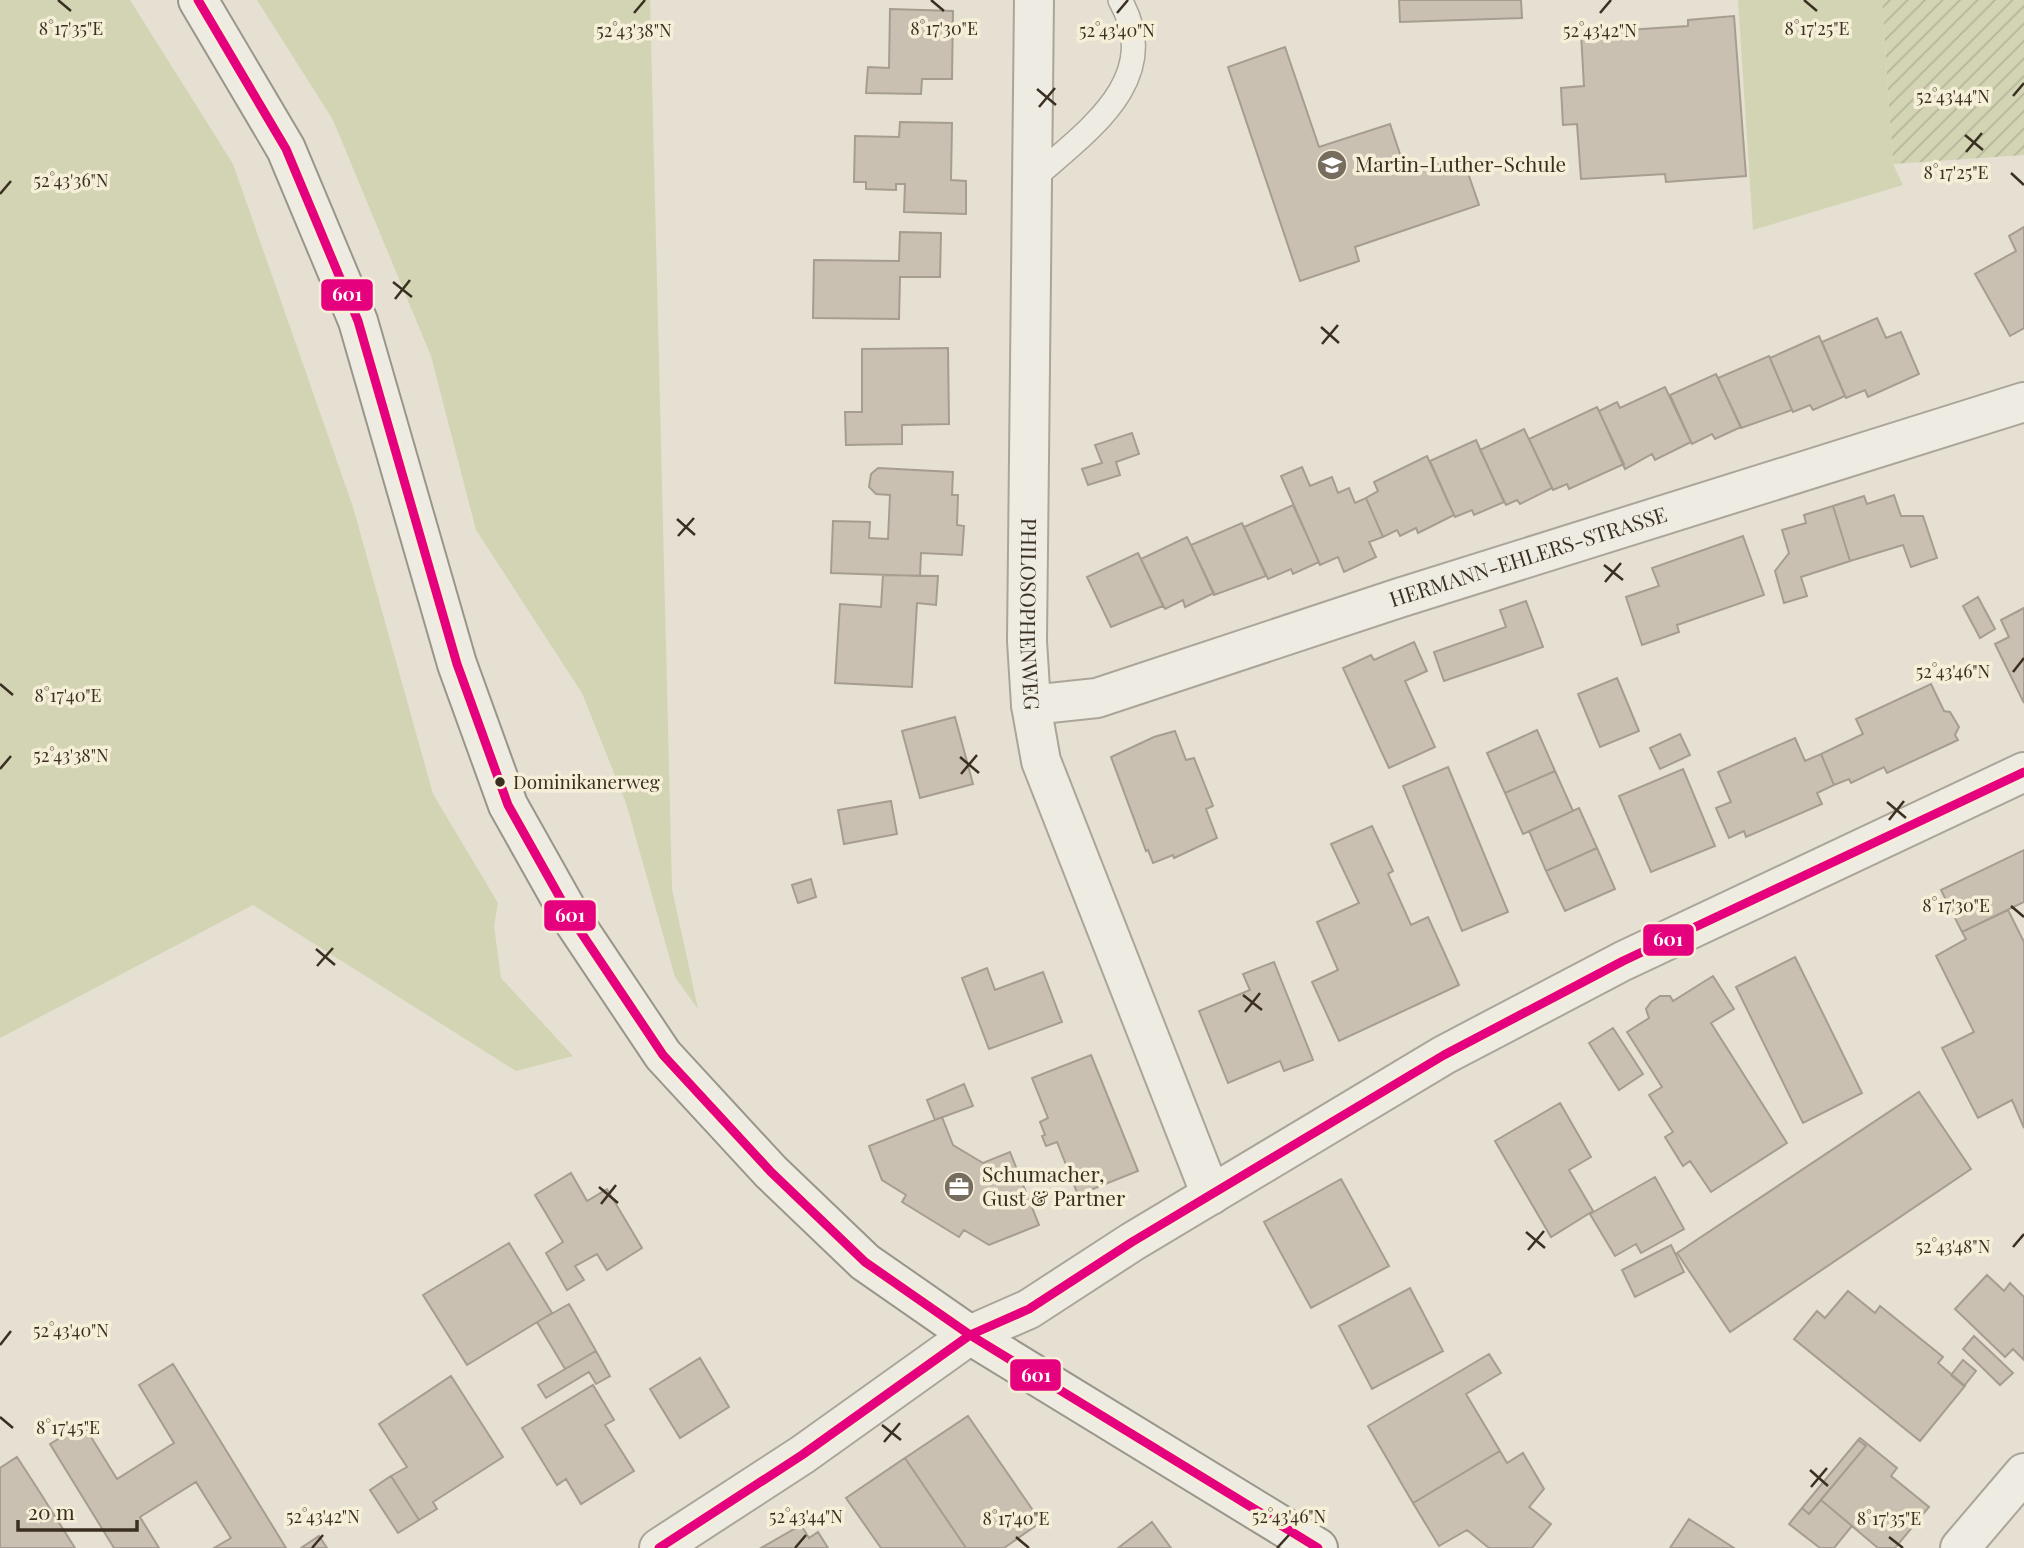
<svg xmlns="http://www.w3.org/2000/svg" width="2024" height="1548" viewBox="0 0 2024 1548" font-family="'Playfair Display',serif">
<defs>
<pattern id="garden-furrows" width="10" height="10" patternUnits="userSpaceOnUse" patternTransform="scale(1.75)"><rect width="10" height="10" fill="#d2d4b4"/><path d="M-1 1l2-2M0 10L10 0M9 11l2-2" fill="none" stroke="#b5b69a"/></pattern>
</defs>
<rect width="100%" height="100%" fill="#e5e0d1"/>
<path fill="#d2d4b4" d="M0 0H130L233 164 353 507 433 794 498 903 494 926 501 978 573 1056 516 1071 253 905 0 1038Z
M257 0H650L672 889 698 1009 675 977 626 803 582 693 476 530 431 356 333 120Z
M1738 0H1882L1893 164 1903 185 1753 230Z"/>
<path fill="url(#garden-furrows)" d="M1882 0H2024V155L1893 164Z"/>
<path fill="#c9c0b2" stroke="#a69d90" stroke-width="2" d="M1399 0H1521L1522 18 1400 22Z
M890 9 953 11 952 79H922L921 94 866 93 868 67 889 68Z
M1734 16 1746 176 1666 182 1665 174 1581 179 1577 124 1563 125 1561 88 1584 86 1581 33 1688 26V20Z
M1285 47 1319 147 1390 124 1407 175 1462 156 1479 205 1355 247 1359 261 1300 281 1228 67Z
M900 122 952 123 951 180 966 181V214L904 212 905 184H896V190L866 189V182H854L855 136 899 137Z
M2024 227V328L2010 336 1975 274 2016 251 2009 236Z
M900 232 941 233 940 277H900L899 319 813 318 814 260 899 261Z
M1877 318 1886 338 1901 332 1919 374 1868 397 1865 390 1846 398 1822 342Z
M1819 336 1845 396 1813 410 1810 405 1793 412 1770 358Z
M948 348 949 424 902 425V444L846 445 845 412H862V349Z
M1769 356 1792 410 1741 428 1718 378Z
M1716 374 1741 427 1715 439 1712 434 1692 444 1670 395Z
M1665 387 1691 442 1655 460 1652 454 1625 469 1599 411 1617 402 1620 408Z
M1597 407 1624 464 1569 489 1567 484 1553 490 1529 439Z
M1524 429 1552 488 1520 504 1517 500 1506 505 1480 450Z
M1132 433 1139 454 1116 462 1120 475 1088 485 1082 469 1102 463 1095 445Z
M1476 440 1504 502 1474 515 1472 510 1455 517 1430 461Z
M1427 456 1454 515 1418 533 1416 528 1400 536 1397 530 1383 537 1366 498 1378 491 1374 482Z
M1302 467 1310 486 1332 477 1338 493 1349 488 1355 503 1366 498 1383 537 1369 542 1376 557 1344 572 1338 557 1320 565 1281 476Z
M878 468 953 472 952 495H958L957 525 964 526 962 555 921 553 920 576 831 573 833 521 870 522 869 538 888 539 890 495 876 494 869 487 871 474Z
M1894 495 1901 516H1923L1937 558 1911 567 1903 545 1850 561 1833 506 1864 496 1867 504Z
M1293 505 1319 562 1293 574 1291 569 1268 579 1244 527Z
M1833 506 1850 561 1801 577 1807 596 1784 603 1775 571 1789 553 1782 530 1806 523 1804 515Z
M1242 523 1266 576 1214 595 1191 545Z
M1743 536 1764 595 1677 625 1679 632 1642 645 1626 597 1659 586 1652 568Z
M1187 537 1214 593 1185 607 1183 600 1165 609 1141 559Z
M1138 553 1163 606 1111 627 1087 577Z
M883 575 938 576 936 605 917 603 912 687 835 683 840 604 881 607Z
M1978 597 1995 629 1980 638 1963 606Z
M1526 601 1543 647 1444 681 1434 652 1506 627 1500 610Z
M2024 608V703L1995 644 2009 637 2001 620Z
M1414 642 1427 671 1405 681 1435 747 1389 768 1343 668 1371 655 1374 660Z
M1617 678 1639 731 1600 747 1578 694Z
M1931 684 1944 711 1950 712 1959 727 1955 735 1958 740 1887 773 1884 767 1851 783 1849 779 1834 785 1821 754 1863 734 1856 719Z
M955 717 973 784 920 798 902 731Z
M1537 730 1555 771 1505 793 1487 753Z
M1175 731 1186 760 1194 758 1213 806 1206 809 1217 838 1174 858 1173 855 1153 863 1148 850 1146 851 1111 757 1154 737Z
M1680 734 1690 755 1660 769 1650 748Z
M1795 738 1805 761 1821 754 1834 785 1817 793 1822 804 1746 837 1744 831 1729 838 1716 808 1731 802 1718 772Z
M1448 767 1508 912 1462 931 1403 786Z
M1683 769 1715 846 1651 872 1619 796Z
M1555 771 1573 811 1523 834 1505 793Z
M891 801 897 834 844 844 838 810Z
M1579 808 1597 848 1546 871 1529 831Z
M1372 826 1393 871 1388 874 1411 925 1428 917 1459 985 1339 1041 1312 982 1338 970 1317 922 1359 903 1331 844Z
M1597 848 1615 889 1565 911 1546 871Z
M2024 850V902L1962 932 1941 890Z
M811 879 816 897 798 903 792 885Z
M2008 910 2024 942V1128L2012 1100 1978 1118 1942 1048 1974 1032 1936 956 1966 939 1962 932Z
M1795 957 1862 1093 1803 1123 1736 987Z
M1274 962 1313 1060 1284 1071 1280 1061 1228 1083 1199 1011 1250 990 1243 974Z
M987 968 995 990 1043 972 1062 1022 989 1049 962 978Z
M1713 976 1734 1009 1711 1023 1787 1143 1711 1192 1690 1161 1683 1166 1665 1137 1673 1132 1649 1095 1662 1087 1627 1032 1649 1018 1646 1009 1651 1002 1660 996H1670L1673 1001Z
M1613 1028 1643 1074 1619 1090 1589 1043Z
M1091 1055 1138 1171 1078 1195 1057 1142 1046 1146 1042 1136 1045 1135 1040 1122 1048 1118 1032 1078Z
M964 1084 973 1106 935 1120 927 1100Z
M1919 1092 1971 1169 1730 1332 1677 1253Z
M1560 1103 1591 1157 1569 1170 1593 1211 1551 1237 1495 1141Z
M942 1117 953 1145 983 1163 1010 1152 1039 1225 989 1245 964 1230 959 1237 902 1202 906 1195 882 1180 869 1146Z
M571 1173 587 1201 607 1189 642 1248 607 1270 597 1254 575 1266 584 1280 567 1290 546 1253 563 1242 535 1195Z
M1655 1177 1684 1229 1641 1253 1636 1244 1615 1256 1590 1214Z
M1341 1179 1389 1266 1311 1308 1264 1222Z
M509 1243 552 1313 467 1365 423 1295Z
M1671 1245 1684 1272 1635 1297 1622 1270Z
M1987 1275 2004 1291 2010 1283 2024 1297V1360L2013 1349 2005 1357 1955 1309Z
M1410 1288 1443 1351 1372 1389 1339 1326Z
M1848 1291 1875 1313 1880 1306 1943 1357 1938 1363 1965 1386 1920 1441 1794 1339 1817 1311 1825 1318Z
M569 1304 596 1351 565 1369 537 1322Z
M1974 1336 2013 1373 2000 1385 1963 1349Z
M596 1351 610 1376 596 1384 589 1372 546 1398 538 1385Z
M1489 1354 1501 1373 1466 1394 1500 1451 1413 1503 1368 1426Z
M700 1358 729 1407 680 1438 650 1389Z
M1963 1360 1976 1371 1964 1386 1951 1375Z
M173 1364 286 1548H214L231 1538 196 1482 140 1517 159 1548H114L50 1444 83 1424 117 1479 174 1443 139 1385Z
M451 1376 503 1457 433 1502 437 1509 419 1520 391 1476 407 1467 379 1424Z
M593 1385 614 1420 605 1425 634 1471 581 1504 566 1479 557 1485 522 1428Z
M968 1416 1041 1522 1004 1548H966L905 1458Z
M1860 1438 1897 1468 1891 1476 1929 1507 1895 1548H1878L1821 1500 1866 1446 1858 1440Z
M1858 1440 1866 1446 1809 1514 1802 1508Z
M1500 1451 1507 1463 1523 1453 1544 1489 1529 1507 1551 1524 1532 1548H1489L1467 1530 1439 1546 1413 1503Z
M17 1457 39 1491 75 1548H0V1468Z
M905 1458 966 1548H881L846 1498Z
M391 1476 419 1520 398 1533 370 1490Z
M1821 1500 1852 1526 1834 1548H1820L1789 1524 1802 1508 1809 1514Z
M1689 1519 1734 1548H1670Z
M1152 1522 1171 1548H1118Z
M801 1525 809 1538 818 1532 828 1548H761Z
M319 1536 327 1548H301Z"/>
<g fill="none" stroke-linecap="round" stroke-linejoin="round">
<g stroke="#aba599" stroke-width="26">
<path id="lane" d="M1034 178C1087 131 1165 79 1120 0"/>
</g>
<g stroke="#aba599" stroke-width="42">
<g id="street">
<path id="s1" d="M1034 0 1027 641 1031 705 1041 761 1211 1195"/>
<path id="s2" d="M1031 705 1097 698 1399 598 2024 402"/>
<path d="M659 1548 802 1455 970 1335 1029 1309 1132 1242 1444 1055 1623 961 2024 772"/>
<path d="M1960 1548 2024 1473"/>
</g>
</g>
<g stroke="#9a958a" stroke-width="42">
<path id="secondary" d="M198 0 286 149 358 321 457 664 508 805 572 919 663 1055 771 1172 865 1262 970 1335 1318 1548"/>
</g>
<use href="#lane" stroke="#eeebe2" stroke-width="23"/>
<use href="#street" stroke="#eeebe2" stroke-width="38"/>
<use href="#secondary" stroke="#eeebe2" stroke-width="38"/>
<g stroke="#f5efd8" stroke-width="14">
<path id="bus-1" d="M198 0 286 149 358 321 457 664 508 805 572 919 663 1055 771 1172 865 1262 970 1335 1318 1548
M659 1548 802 1455 970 1335 1029 1309 1132 1242 1444 1055 1623 961 2024 772"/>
</g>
<use href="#bus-1" stroke="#e5007d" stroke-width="9"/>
</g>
<path fill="none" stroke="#3a2f21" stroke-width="2.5" d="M58 0 71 11M931 0 944 11M1804 0 1817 11M634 13 645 0M1117 13 1128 0M1600 13 1611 0M1037 89 1056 105M2013 96 2024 83M1039 107 1055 88M1965 135 1983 150M1966 152 1982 133M2011 173 2024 185M0 194 11 181M393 282 412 297M395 299 410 280M1321 327 1339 343M1322 344 1338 325M677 519 695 535M678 536 694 518M1604 565 1623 580M1605 582 1621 563M2013 672 2024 658M0 684 13 695M960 757 979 773M0 769 11 756M961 774 977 755M1887 802 1906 818M1889 820 1904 801M2011 906 2024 917M316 949 335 965M317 966 333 948M1243 995 1262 1010M1245 1012 1260 993M599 1187 618 1203M601 1204 616 1185M1526 1232 1545 1248M2013 1247 2024 1234M1528 1250 1544 1231M0 1345 11 1331M0 1417 13 1428M882 1425 901 1440M884 1442 900 1423M1810 1470 1828 1486M1811 1487 1827 1468M1016 1537 1029 1548M1889 1537 1903 1548M312 1548 323 1535M795 1548 806 1535M1277 1548 1289 1535"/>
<defs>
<g id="school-disc" transform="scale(1.575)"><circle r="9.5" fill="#766d5f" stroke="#f5efd8"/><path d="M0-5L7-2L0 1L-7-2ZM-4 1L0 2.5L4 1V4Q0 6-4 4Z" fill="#fff"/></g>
<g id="office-disc" transform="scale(1.575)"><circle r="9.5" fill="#766d5f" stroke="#f5efd8"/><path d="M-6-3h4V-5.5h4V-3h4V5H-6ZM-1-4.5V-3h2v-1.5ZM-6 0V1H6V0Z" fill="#fff"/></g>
</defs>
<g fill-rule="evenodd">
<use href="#school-disc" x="1332" y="165"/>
<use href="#office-disc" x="959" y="1187"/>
</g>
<circle fill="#3a2f21" stroke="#f5efd8" stroke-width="2.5" cx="500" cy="782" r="6"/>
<g text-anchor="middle" stroke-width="7" stroke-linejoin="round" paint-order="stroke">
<g font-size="19" fill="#3a2f21" stroke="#f5efd8" text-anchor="start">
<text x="513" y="789">Dominikanerweg</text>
</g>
<g font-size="21" fill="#3a2f21" stroke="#f5efd8" text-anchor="start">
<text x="1355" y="172">Martin-Luther-Schule</text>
<text x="982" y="1182">Schumacher,<tspan x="982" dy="24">Gust &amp; Partner</tspan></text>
</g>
<g font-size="21" fill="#3a2f21" stroke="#f5efd8">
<text dy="7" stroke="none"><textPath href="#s2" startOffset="520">HERMANN-EHLERS-STRASSE</textPath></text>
<text dy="7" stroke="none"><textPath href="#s1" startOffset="614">PHILOSOPHENWEG</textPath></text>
</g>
</g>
<g font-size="18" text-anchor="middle" fill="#3a2f21" stroke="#f5efd8" stroke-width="7" stroke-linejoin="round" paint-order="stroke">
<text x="1817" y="35">8°17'25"E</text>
<text x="71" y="35">8°17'35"E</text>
<text x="944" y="35">8°17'30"E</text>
<text x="634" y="37">52°43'38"N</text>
<text x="1117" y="37">52°43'40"N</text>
<text x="1600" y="37">52°43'42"N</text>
<text x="1953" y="103">52°43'44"N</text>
<text x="1956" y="179">8°17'25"E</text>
<text x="71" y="187">52°43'36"N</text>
<text x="1953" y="678">52°43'46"N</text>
<text x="68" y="702">8°17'40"E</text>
<text x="71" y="762">52°43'38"N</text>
<text x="1956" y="912">8°17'30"E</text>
<text x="1953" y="1253">52°43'48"N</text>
<text x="71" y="1337">52°43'40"N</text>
<text x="68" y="1434">8°17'45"E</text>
<text x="323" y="1523">52°43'42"N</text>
<text x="806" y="1523">52°43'44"N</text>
<text x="1289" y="1523">52°43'46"N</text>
<text x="1016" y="1525">8°17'40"E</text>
<text x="1889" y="1525">8°17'35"E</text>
</g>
<g stroke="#f5efd8" stroke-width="2.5">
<rect x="320" y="278" width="54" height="34" rx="7" fill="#e5007d"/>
<rect x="543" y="899" width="54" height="33" rx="7" fill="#e5007d"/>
<rect x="1642" y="923" width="53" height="34" rx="7" fill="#e5007d"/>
<rect x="1009" y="1358" width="53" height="34" rx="7" fill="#e5007d"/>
</g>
<g font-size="19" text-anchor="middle" font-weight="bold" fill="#fff">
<text x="347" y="301">601</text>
<text x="570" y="922">601</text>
<text x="1668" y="946">601</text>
<text x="1036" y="1382">601</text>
</g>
<path d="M18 1520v10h119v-10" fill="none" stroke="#3a2f21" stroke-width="3.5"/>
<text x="28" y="1520" font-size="21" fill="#3a2f21" stroke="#f5efd8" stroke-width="5" paint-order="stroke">20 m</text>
</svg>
